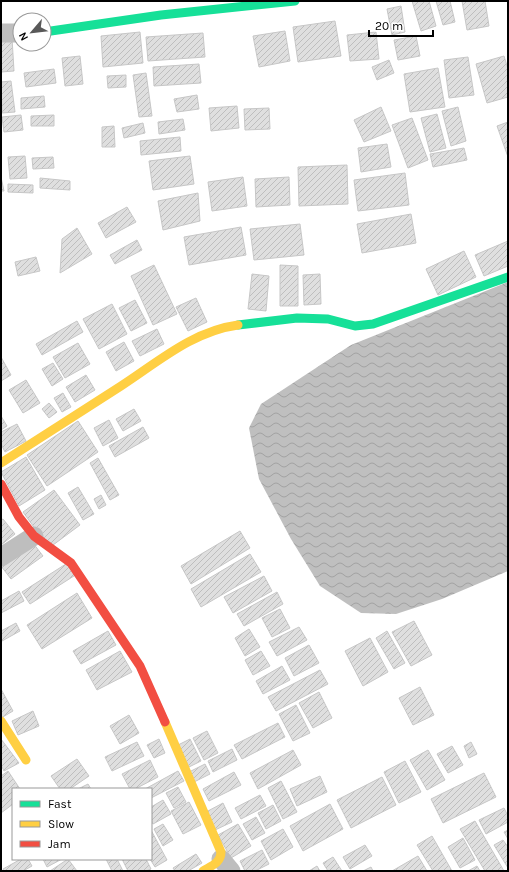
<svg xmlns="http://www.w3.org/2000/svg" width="509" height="872" viewBox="0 0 509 872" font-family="Karla,sans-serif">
<defs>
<pattern id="water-waves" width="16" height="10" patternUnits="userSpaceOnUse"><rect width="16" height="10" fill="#bfbfbf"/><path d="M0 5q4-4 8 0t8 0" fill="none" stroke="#a2a2a2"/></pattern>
<pattern id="building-hatch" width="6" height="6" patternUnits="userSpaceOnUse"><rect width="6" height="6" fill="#dfdfdf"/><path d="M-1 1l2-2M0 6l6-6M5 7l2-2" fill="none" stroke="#bebebe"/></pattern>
</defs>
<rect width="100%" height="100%" fill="#fff"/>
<path fill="url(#water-waves)" d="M508 282V571L442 599 396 614 361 613 320 586 291 539 259 479 249 428 261 404 351 345Z"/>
<path fill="url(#building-hatch)" stroke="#c7c7c7" d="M412 1H429L436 26 421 31Z
M436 1H450L455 22 443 25Z
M462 1H485L489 26 467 30Z
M401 6 405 32 392 35 387 9Z
M335 21 341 56 298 62 293 27Z
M285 31 290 61 259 67 253 36Z
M140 32 143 63 103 67 101 36Z
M376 32 379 59 350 61 347 35Z
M203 33 205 57 148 61 146 37Z
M416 36 420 56 398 60 394 40Z
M12 38 14 71 1 72V39Z
M80 56 83 84 65 86 62 58Z
M504 56 508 69V97L487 103 476 64Z
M468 57 474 95 449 98 444 60Z
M389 60 394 73 377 80 372 67Z
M199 64 201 83 154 86 153 67Z
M438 68 445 107 410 112 404 74Z
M54 69 56 83 26 87 24 73Z
M146 73 152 116 139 117 133 75Z
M126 75V87L108 88 107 76Z
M11 81 15 112 2 113 1 82Z
M197 95 199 109 177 112 174 99Z
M44 96 45 107 21 109V98Z
M237 106 239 128 211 131 209 108Z
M381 107 391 131 364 142 354 120Z
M458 107 466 141 451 146 442 111Z
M269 108 270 129 245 130 244 109Z
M437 114 446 148 430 152 421 118Z
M21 115 23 130 4 132 2 117Z
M54 115V126H31V116Z
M412 118 428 160 408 168 392 125Z
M183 119 185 130 159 134 158 122Z
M508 122V157L497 126Z
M143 123 145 133 124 138 122 128Z
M114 126 115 147H102V127Z
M180 137 181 151 141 155 140 141Z
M387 144 391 167 361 172 358 148Z
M464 148 467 160 433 167 430 154Z
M25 156 27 178 10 179 8 157Z
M190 156 194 184 153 190 149 161Z
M53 157 54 168 33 169 32 158Z
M347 165 348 204 299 206 298 167Z
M405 173 409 205 358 211 354 180Z
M1 177 4 191H1Z
M243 177 247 206 212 211 208 182Z
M289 177 290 205 256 207 255 179Z
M40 178 70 181V190L40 188Z
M8 184 33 185V193L8 192Z
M198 193 200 221 163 230 158 201Z
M127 207 136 222 106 238 98 223Z
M411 214 416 243 362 253 357 224Z
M300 224 304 255 254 260 250 229Z
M241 227 246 255 189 265 184 237Z
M77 228 92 254 60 273 62 239Z
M137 240 142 250 115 264 110 255Z
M508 241V266L484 276 475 255Z
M464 251 476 277 438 295 426 269Z
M36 257 40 271 18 276 15 262Z
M154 265 177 314 153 325 131 276Z
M280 265 298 266V306H280Z
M252 274 269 276 266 311 248 309Z
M320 274 321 304 304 305 303 275Z
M196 298 207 322 188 331 176 307Z
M135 300 147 323 131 331 119 308Z
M112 304 127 334 99 349 83 319Z
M77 321 83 332 42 355 36 344Z
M157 329 164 344 140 356 132 341Z
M124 342 134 361 116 371 106 352Z
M78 343 90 364 65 378 53 357Z
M1 357 11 375 1 381Z
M53 363 63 379 52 386 42 369Z
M86 375 95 390 75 402 66 387Z
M26 380 40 403 23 413 9 390Z
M63 393 71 407 62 412 54 398Z
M49 403 57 412 49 418 42 409Z
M134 409 141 421 123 431 116 419Z
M1 416 7 426 1 430Z
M109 420 118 438 103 446 94 428Z
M78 421 98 452 47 486 27 455Z
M17 424 26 441 5 452 1 444V432Z
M143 427 149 438 115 457 109 446Z
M26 457 45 490 19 506 1 472Z
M98 458 119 495 110 500 90 463Z
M78 487 94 514 83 520 68 493Z
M54 490 80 525 49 548 23 512Z
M101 495 106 505 99 509 94 499Z
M3 519 15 534 1 545V520Z
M240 531 250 548 191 584 181 566Z
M33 543 43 556 11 579 1 566Z
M250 554 261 572 201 607 191 589Z
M69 562 77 574 30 604 22 592Z
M264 576 272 591 233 613 224 597Z
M19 591 24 601 1 613V601Z
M277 592 283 604 244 626 237 614Z
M77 593 92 618 42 649 27 625Z
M280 609 290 628 272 637 262 618Z
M414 621 432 655 411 666 392 632Z
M16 623 20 631 2 641 1 638V631Z
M299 627 307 640 277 656 269 642Z
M249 629 260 647 245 656 235 638Z
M108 631 116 645 81 664 73 651Z
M387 631 405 663 394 669 376 638Z
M370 638 388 672 363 686 345 651Z
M309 645 319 663 294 676 285 658Z
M120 651 132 672 97 690 86 670Z
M261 651 270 666 253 675 245 660Z
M282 666 290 680 263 694 256 681Z
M320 670 328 684 276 711 268 697Z
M420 687 434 715 413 725 399 698Z
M1 689 13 711 1 718Z
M319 692 332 718 313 728 299 703Z
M296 705 310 733 293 741 279 714Z
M33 711 39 726 18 735 12 721Z
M129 715 139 733 120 744 110 726Z
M278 723 285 737 242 759 234 745Z
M207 731 218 753 204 760 193 738Z
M1 739 19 763 4 771 1 765Z
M159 739 165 753 154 758 147 745Z
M190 739 201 761 189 767 178 745Z
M137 742 144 756 112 771 105 757Z
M471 742 477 754 469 758 464 746Z
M452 746 463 765 448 773 437 754Z
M232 749 237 760 213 772 208 761Z
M293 750 301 765 258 789 250 773Z
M428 750 445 780 427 790 410 760Z
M77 759 89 776 70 789H60L51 776Z
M150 760 158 777 135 789H130L122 774Z
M405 761 421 792 399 803 384 772Z
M205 764 210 774 194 782 189 772Z
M8 771 20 789H13V804L1 813V776Z
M178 771 184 781 151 798V789H145Z
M234 772 241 785 209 801 203 789Z
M484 773 496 797 443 823 431 799Z
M320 776 327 792 297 806 290 789Z
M382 777 396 805 351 828 337 800Z
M281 781 297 812 283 819 268 788Z
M88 784 91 789H78Z
M178 787 186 802 174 808 166 793Z
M260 795 266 806 241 819 235 808Z
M163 800 171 814 153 824 151 820V807Z
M189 802 201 825 183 834 171 811Z
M223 803 232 822 215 830 206 812Z
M330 804 343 829 303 851 290 826Z
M273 805 281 821 266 829 258 813Z
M504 808 508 816V822L486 834 479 820Z
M256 817 265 833 252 840 243 824Z
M475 821 504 871H485L460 829Z
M163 824 173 840 163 846 154 829Z
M238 824 251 846 231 858 218 835Z
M283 829 293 847 271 860 261 841Z
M151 830 167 860 155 867 150 859Z
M508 830V839L504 832Z
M432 836 452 871H433L417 845Z
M463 838 475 860 460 868 448 847Z
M503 840 508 847V868L494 845Z
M365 845 372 856 350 869 343 857Z
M262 850 269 864 255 871H245L240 861Z
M196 854 202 863 188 871H175L173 868Z
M418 856 427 871H392Z
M333 857 342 871H328L323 863Z
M21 859H28L32 866 23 871H4L3 869Z
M43 859H62L47 867Z
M68 859 77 871H50Z
M106 859H117L123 871H112Z
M122 859H146L151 869 146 871H128Z
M317 866 320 871H309Z
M477 866 480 871H468Z
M371 867 373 871H363Z"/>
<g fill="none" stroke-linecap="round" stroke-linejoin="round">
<path stroke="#bebebe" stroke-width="19" d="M1 33H20
M1 557 34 536
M221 859 231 871"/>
<path stroke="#16e098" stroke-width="9" d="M44 32 161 15 295 1
M238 325 297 318 328 319 355 326 373 324 508 277"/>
<path stroke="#ffcf43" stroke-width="9" d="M1 463C41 437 81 412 121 386 158 362 193 331 238 325
M1 721 26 760
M165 722 221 852C221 863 211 866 203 871"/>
<path stroke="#f24e42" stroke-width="9" d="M1 484 19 517 34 536 71 563 140 666 165 722"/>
</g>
<rect width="509" height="872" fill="none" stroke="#000000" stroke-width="4"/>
<rect x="12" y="788" width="140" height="72" fill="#ffffff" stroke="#999999"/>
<rect x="20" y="801" width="20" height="6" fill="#16e098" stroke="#999999"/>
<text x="48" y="808" font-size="12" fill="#000000">Fast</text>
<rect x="20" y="821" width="20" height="6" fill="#ffcf43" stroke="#999999"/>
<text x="48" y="828" font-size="12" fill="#000000">Slow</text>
<rect x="20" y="841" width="20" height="6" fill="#f24e42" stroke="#999999"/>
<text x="48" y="848" font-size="12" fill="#000000">Jam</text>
<g transform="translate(32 32) rotate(242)"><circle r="19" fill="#ffffff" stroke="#999999"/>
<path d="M0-3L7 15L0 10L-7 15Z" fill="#595959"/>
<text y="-6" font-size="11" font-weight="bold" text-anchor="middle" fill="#000000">N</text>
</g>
<path d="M369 30v6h64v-6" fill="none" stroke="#000000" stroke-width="2"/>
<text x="375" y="30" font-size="12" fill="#000000" stroke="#ffffff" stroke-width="3" paint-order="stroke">20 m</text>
</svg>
